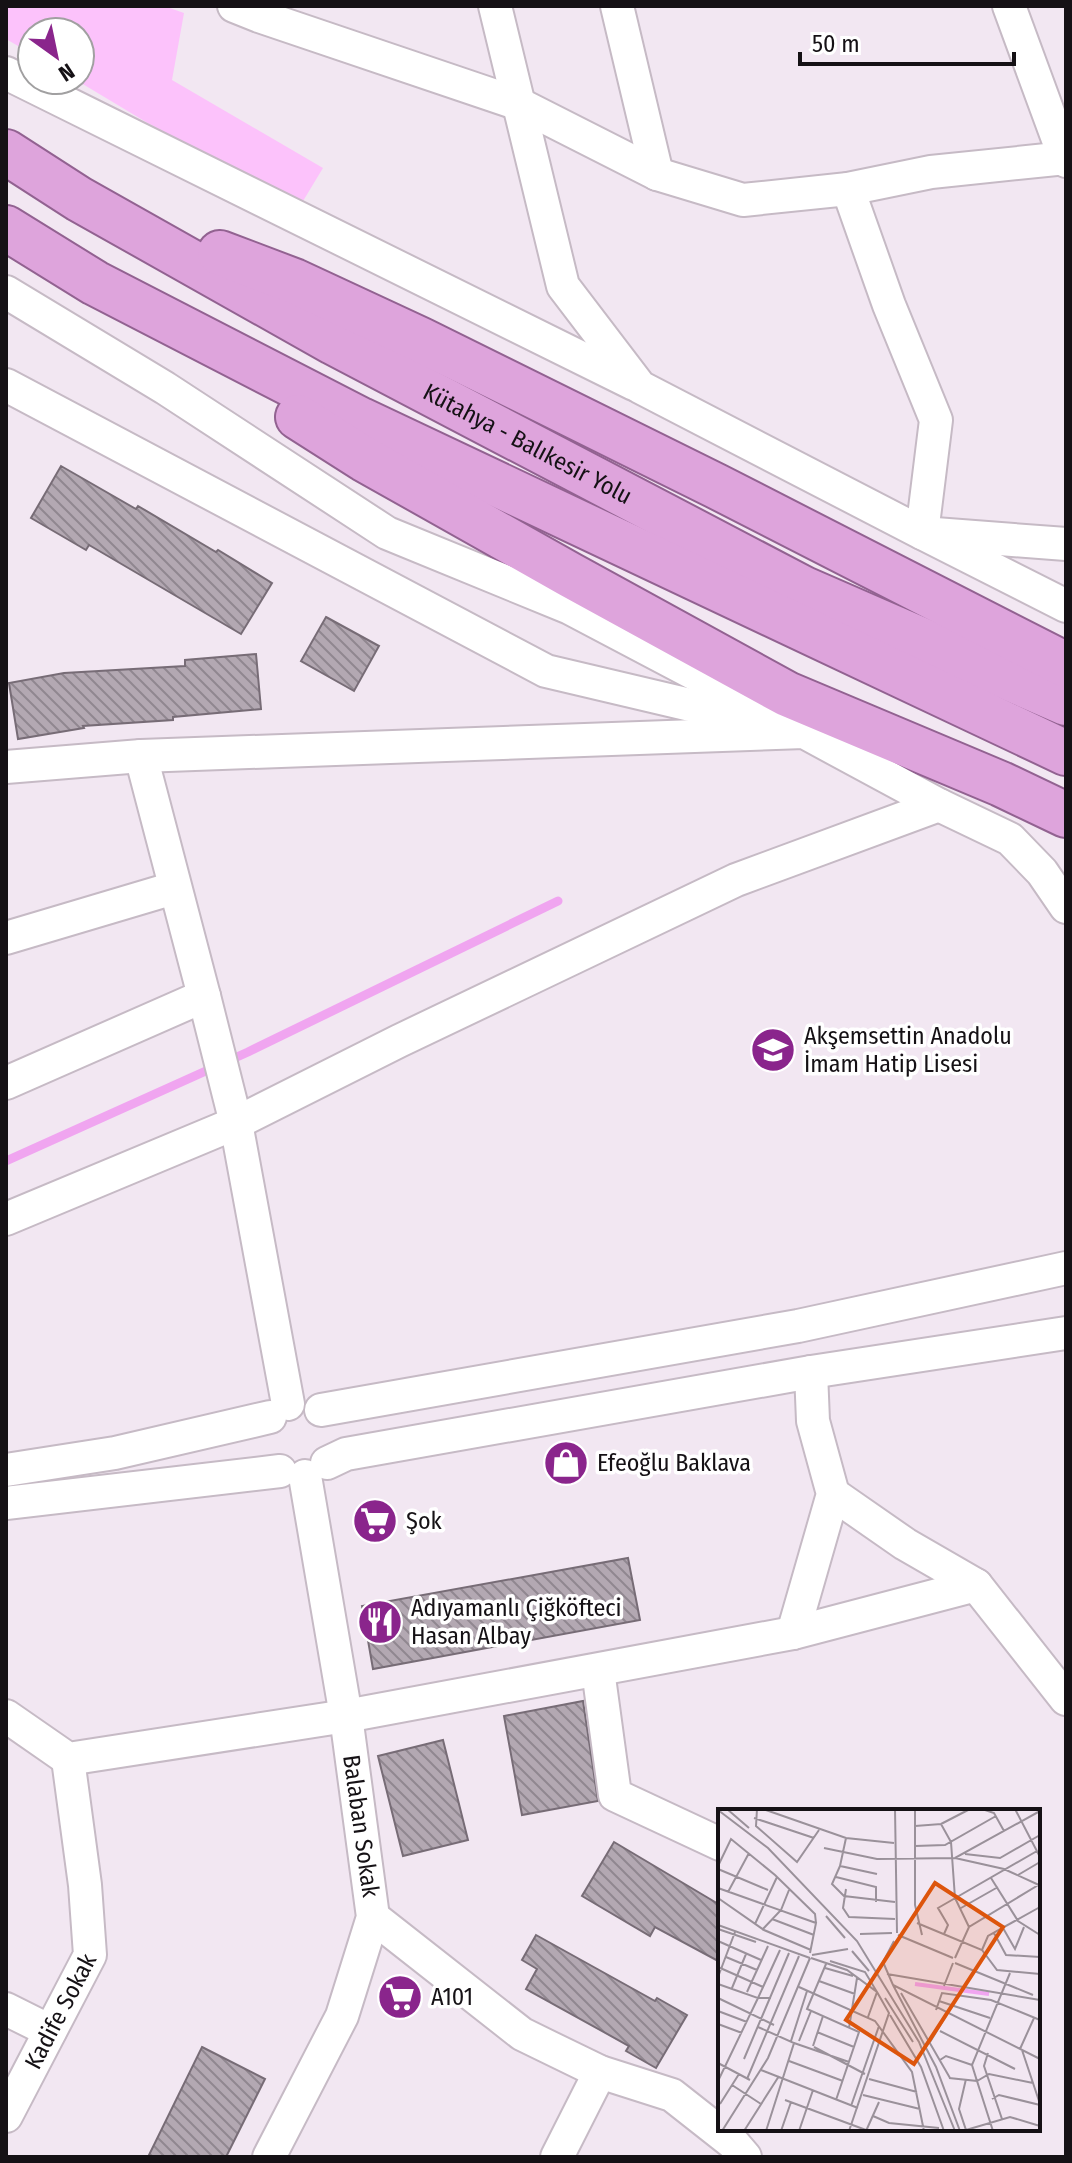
<svg xmlns="http://www.w3.org/2000/svg" width="1072" height="2163" viewBox="0 0 1072 2163" font-family="'Fira Sans Condensed',sans-serif">
<defs>
<pattern id="building-back-hatch" width="6" height="6" patternUnits="userSpaceOnUse" patternTransform="scale(2)"><rect width="6" height="6" fill="#b3a8b2"/><path d="M-1 5l2 2M0 0l6 6M5-1l2 2" fill="none" stroke="#908790"/></pattern>
</defs>
<rect width="100%" height="100%" fill="#f2e7f2"/>
<path fill="#fcc2fb" d="M6 6H164L184 13 172 80 323 168 300 206 146 122 76 80H80V32H32V54L6 39Z"/>
<g fill="none" stroke-linecap="round" stroke-linejoin="round">
<path stroke="#f0a5f0" stroke-width="9" d="M6 1161 248 1052 558 901"/>
</g>
<path fill="url(#building-back-hatch)" stroke="#776c76" stroke-width="2" d="M61 466 136 509 138 506 216 552 218 550 272 583 241 634 89 545 86 550 31 518Z
M326 617 379 646 354 691 301 661Z
M256 654 261 709 173 717V720L83 726 84 728 18 739 9 683 64 673 185 666V660Z
M628 1558 640 1620 373 1669 362 1606Z
M583 1701 598 1801 522 1815 504 1716Z
M443 1740 468 1840 403 1856 378 1756Z
M614 1842 720 1905V1962L655 1927 650 1936 582 1896Z
M536 1935 655 2001 657 1998 687 2015 656 2068 626 2051 629 2046 526 1989 537 1969 522 1960Z
M202 2047 265 2079 226 2157H148Z"/>
<g fill="none" stroke-linecap="round" stroke-linejoin="round">
<g stroke="#c6bac5" stroke-width="36">
<g id="minor">
<path d="M234 6 259 16 519 104 657 174 743 200 848 189 931 172 1066 158"/>
<path d="M495 6 563 286 640 387 922 533 1066 544"/>
<path d="M617 6 657 174"/>
<path d="M1009 6 1066 161"/>
<path d="M6 73 634 384"/>
<path d="M848 189 889 305 936 420 922 533 1066 606"/>
<path d="M6 292 165 388 387 533 570 608 803 731"/>
<path d="M6 385 546 671 758 721"/>
<path d="M6 767 141 756 804 732 939 805 1010 839 1042 872 1066 907"/>
<path d="M6 938 174 888"/>
<path d="M204 996 236 1123 288 1404"/>
<path d="M6 1083 204 996 141 756"/>
<path d="M6 1219 236 1123 399 1041 736 880 939 805"/>
<path d="M321 1410 798 1326 1066 1268"/>
<path d="M327 1463 346 1454 811 1372 1066 1333"/>
<path d="M6 1470 115 1453 270 1417"/>
<path d="M833 1494 905 1544 976 1585 1066 1699"/>
<path d="M6 1503 280 1471"/>
<path d="M793 1633 833 1494 813 1421 811 1372"/>
<path d="M598 1670 615 1795 720 1844"/>
<path d="M6 1716 68 1759 346 1716 793 1633 976 1585"/>
<path d="M373 1917 522 2034 600 2072 672 2095 733 2143 745 2157"/>
<path d="M6 2009 50 2031"/>
<path id="s1" d="M6 2116 90 1955 85 1885 68 1759"/>
<path d="M269 2157 342 2016 373 1917 346 1716 305 1476"/>
<path d="M557 2157 600 2072"/>
</g>
</g>
<g stroke="#926291" stroke-width="48">
<g id="trunk">
<path id="s2" d="M6 152 79 199 333 342 804 589 1066 703"/>
<path d="M6 228 95 283 361 420 1066 753"/>
<path d="M220 253 294 281 421 340 716 486 1066 665"/>
<path d="M298 417 364 459 570 575 787 694 1001 784 1066 815"/>
</g>
</g>
<use href="#minor" stroke="#fff" stroke-width="32"/>
<use href="#trunk" stroke="#dea4dc" stroke-width="44"/>
</g>
<defs>
<g id="school-disc" transform="scale(2.3)"><circle r="9.5" fill="#8a258c" stroke="#fff"/><path d="M0-5L7-2L0 1L-7-2ZM-4 1L0 2.5L4 1V4Q0 6-4 4Z" fill="#fff"/></g>
<g id="shop-disc" transform="scale(2.3)"><circle r="9.5" fill="#8a258c" stroke="#fff"/><path d="M-5-2.5h2.3a2.7 3.5 0 0 1 5.4 0H5L5.5 6h-11ZM-1.5-2.5h3a1.5 2.3 0 0 0-3 0Z" fill="#fff"/></g>
<g id="supermarket-disc" transform="scale(2.3)"><circle r="9.5" fill="#8a258c" stroke="#fff"/><path d="M-6-5.5h2.5l.6 2H6L4.5 2H-2.5L-4.4-4H-6ZM-1.5 3.2a1.3 1.3 0 1 0 .1 0ZM3 3.2a1.3 1.3 0 1 0 .1 0Z" fill="#fff"/></g>
<g id="restaurant-disc" transform="scale(2.3)"><circle r="9.5" fill="#8a258c" stroke="#fff"/><path d="M-5-6h1v4h1v-4h1v4h1v-4h1v5L-1.5 .5V6h-2V.5L-5-1ZM5-6V6H3V1.5H1.5Q1.5-4 5-6Z" fill="#fff"/></g>
</defs>
<g fill-rule="evenodd">
<use href="#school-disc" x="773" y="1050"/>
<use href="#shop-disc" x="566" y="1463"/>
<use href="#supermarket-disc" x="375" y="1521"/>
<use href="#restaurant-disc" x="380" y="1622"/>
<use href="#supermarket-disc" x="400" y="1997"/>
</g>
<g text-anchor="middle" stroke-width="7" stroke-linejoin="round" paint-order="stroke">
<g font-size="24" fill="#151115" stroke="#fff">
<text dy="8" stroke="none"><textPath href="#s2" startOffset="598">Kütahya - Balıkesir Yolu</textPath></text>
<text transform="translate(361 1826) rotate(82)" y="8">Balaban Sokak</text>
<text dy="8" stroke="none"><textPath href="#s1" startOffset="118">Kadife Sokak</textPath></text>
</g>
<g font-size="24" fill="#151115" stroke="#fff" text-anchor="start">
<text x="804" y="1044">Akşemsettin Anadolu<tspan x="804" dy="28">İmam Hatip Lisesi</tspan></text>
<text x="597" y="1471">Efeoğlu Baklava</text>
<text x="406" y="1529">Şok</text>
<text x="411" y="1616">Adıyamanlı Çiğköfteci<tspan x="411" dy="28">Hasan Albay</tspan></text>
<text x="431" y="2005">A101</text>
</g>
</g>
<g transform="translate(718 1809)">
<rect width="322" height="322" fill="#f2e7f2"/>
<path fill="none" stroke="#f0a5f0" stroke-width="4" d="M197 175 271 185"/>
<path fill="none" stroke="#9a919a" stroke-width="2" d="M9 0 31 19M39 0 38 17 79 53 101 21M45 0 128 29 176 34M177 0 179 124M197 0V96L204 126M264 0 276 4 286 22M297 0 322 48M0 1 50 39 139 132 201 233 237 322M36 9 96 29M223 15 252 0M197 17 223 15 233 33 237 89 251 118M197 37 227 36 278 7M106 39 159 50 237 49 322 2M247 45 282 49 322 26M237 49 286 60 321 76M0 57 13 30 57 66 97 105 98 114M122 57 128 29M0 60 50 81M159 65 122 57 114 75 126 87 177 93M300 66 322 53M118 68 158 78V93M273 69 300 112 322 126M0 79 98 114 92 144M128 80 125 99 131 108 177 110M10 83 31 44M0 89 46 121 93 141M243 99 280 78M108 107 127 129M54 110 96 126M199 114 264 141 279 161 322 165M37 115 59 68M0 116 92 149M285 119 297 140 306 118M0 120 38 133M44 121 63 101 71 81M276 124 288 146 322 148M142 125 174 124M226 125 230 116 220 99 319 42M180 126 235 149M0 132 43 151M176 132 165 153 175 176 322 250M264 141 270 127 322 98M134 142 151 162M94 146 130 140M8 148 39 161M93 149 129 161 159 183 171 204 131 322M237 149 251 118 322 75M112 152 147 163 159 183 150 208M237 154 315 186M108 155 89 200 141 223 118 291M0 158 45 178M107 159 135 167M292 164 254 256 259 272 271 265 315 274M169 165 322 191M0 168 17 123M101 172 137 185M0 175 40 189 0 272M175 176 218 258 242 322M226 177 235 154M81 178 157 212 194 263 206 322M14 179 28 145M29 183 50 137M183 184 232 269M0 189 56 216M53 189H40L62 141M167 189 195 233M221 192 272 209M218 201 224 184 273 191 322 211M0 202 29 213M172 206 203 258 226 322M0 215 24 224M40 218 76 234 48 322M131 219 139 169M222 222 297 260M99 223 136 238M73 232 89 182M81 232 93 202M212 233 228 207M76 234 131 253M95 237 105 207M96 238 147 265M302 240 316 209M304 241 322 295M270 244 266 257 284 310M26 250 71 144M222 251 228 247 254 256M71 252 125 272M0 254 32 271M43 261 140 299M231 269 259 272 275 322M29 270 81 147M151 270 199 283M248 270 241 300 248 321 292 308 322 317M14 276 43 295M145 286 202 300M274 290 281 286 322 296M67 291 148 321M2 295 21 265M133 297 161 217M155 307 171 314 221 319M4 322 50 249 92 149M26 322 61 267M63 322 73 293M81 322 95 281M148 322 161 293"/>
<path fill="#dd550c" fill-opacity="0.15" stroke="#dd550c" stroke-width="4" d="M217 74 285 118 196 255 128 211Z"/>
<rect width="322" height="322" fill="none" stroke="#151115" stroke-width="4"/>
</g>
<rect width="1072" height="2163" fill="none" stroke="#151115" stroke-width="16"/>
<g transform="translate(56 56) rotate(147)"><circle r="38" fill="#ffffff" stroke="#a1a0a1" stroke-width="2"/>
<path d="M0-6L14 30L0 20L-14 30Z" fill="#8a258c"/>
<text y="-12" font-size="22" font-weight="bold" text-anchor="middle" fill="#151115">N</text>
</g>
<path d="M800 52v12h214v-12" fill="none" stroke="#151115" stroke-width="4"/>
<text x="812" y="52" font-size="24" fill="#151115" stroke="#ffffff" stroke-width="6" paint-order="stroke">50 m</text>
</svg>
